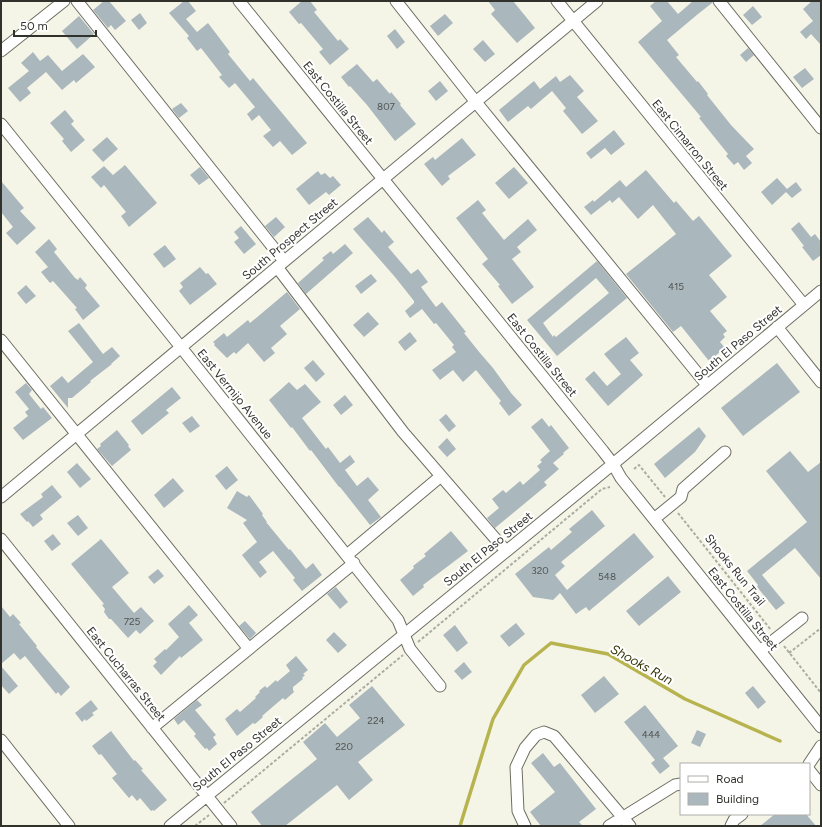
<svg xmlns="http://www.w3.org/2000/svg" width="822" height="827" viewBox="0 0 822 827" font-family="Figtree,sans-serif">
<rect width="100%" height="100%" fill="#f5f5e7"/>
<g fill="none" stroke-linecap="round" stroke-linejoin="round">
<path stroke="#b7b34f" stroke-width="3.5" d="M460 826 493 719 524 665 551 643 608 654 685 699 780 741"/>
</g>
<path fill="#aab7bd" fill-rule="evenodd" d="M104 1H109L126 21 115 30 111 25 108 28 93 10Z
M184 1H188L196 11 186 19 197 32 208 23 230 52 228 54 250 81 253 78 307 143 292 155 280 141 273 147 263 136 271 130 259 115 252 121 247 114 255 107 235 83 229 88 219 77 222 75 201 48 197 51 187 38 189 36 169 13Z
M302 1H310L317 10 314 12 338 41 340 39 349 49 330 65 319 52 323 49 301 23 299 24 289 12Z
M488 1H513L535 28 517 43 491 14 495 10Z
M656 1H667L678 14 693 1H712V3L698 14 667 40 679 55 676 57 697 82 698 81 708 94 707 95 731 125 754 149 746 156 752 163 744 170 738 162 734 165 726 156 728 154 699 118 701 117 638 42 662 21 650 6Z
M812 1H821V45L811 34 806 39 800 32 813 21 803 9Z
M753 6 762 17 752 25 743 15Z
M140 13 147 23 139 30 131 20Z
M445 14 453 23 438 36 430 26Z
M79 16 94 34 77 49 62 31Z
M395 29 405 42 397 49 387 36Z
M483 40 495 54 485 62 473 49Z
M748 48 754 55 746 62 740 55Z
M33 52 40 61 48 55 62 71 83 54 95 67 76 83 74 80 62 90 46 72 27 88 31 93 20 102 8 88 29 71 21 63Z
M357 64 373 82 377 79 390 94 391 92 401 104 400 105 416 124 395 141 367 105 350 86 349 87 341 77Z
M805 68 814 79 802 88 793 77Z
M570 75 584 91 577 97 598 121 582 134 563 111 566 108 552 91 531 109 528 106 508 122 499 110 534 81 540 89 556 76 560 82Z
M440 81 448 91 436 101 428 91Z
M181 103 188 111 179 118 172 109Z
M65 110 74 121 71 124 85 140 71 152 62 141 64 139 50 123Z
M614 130 625 144 611 155 605 148 591 159 586 153Z
M107 137 118 149 103 162 92 150Z
M462 138 476 155 448 176 450 179 442 186 424 164 433 157 435 160Z
M125 165 157 203 129 227 121 216 126 212 104 185 101 188 91 177 104 166 113 175Z
M200 167 209 178 199 185 190 175Z
M514 167 528 183 509 199 495 183Z
M646 170 674 203 676 201 693 221 699 216 732 256 709 275 727 297 710 311 727 331 723 334 725 337 720 342 725 348 709 361 681 326 673 332 626 274 676 234 653 205 638 219 619 197 612 203 610 200 591 215 584 207 593 200 594 202 620 180 626 187Z
M318 171 321 175 325 173 330 178 333 176 341 185 329 195 326 192 309 205 296 189Z
M777 178 787 189 796 182 802 190 792 198 786 192 772 205 761 192Z
M1 181 24 208 20 211 36 228 17 245 6 233 13 227 1 212Z
M478 200 486 210 482 213 504 240 528 219 537 230 517 247 521 252 512 259 534 287 512 304 498 286 500 285 482 264 488 259 456 218Z
M276 217 285 227 274 237 265 226Z
M368 217 382 233 384 230 394 242 388 247 411 274 418 269 428 282 421 287 436 307 442 302 466 332 464 333 480 353 493 368 511 393 522 405 509 416 499 403 501 401 476 370 463 382 453 370 440 380 432 370 456 352 452 347 454 345 436 323 434 324 422 309 410 318 405 311 414 303V301L395 277 353 229Z
M799 222 811 237 815 234 821 242V255L813 261 802 247 804 246 791 229Z
M241 226 256 244 244 254 234 242 239 238 234 232Z
M49 239 57 249 54 252 75 278 78 280 80 277 87 285 85 288 100 306 83 320 75 309 77 308 53 281 50 283 41 272 48 267 35 252Z
M345 244 353 253 306 294 298 283 324 260 322 258 331 251 333 254Z
M165 245 176 259 164 268 153 254Z
M597 261 627 298 557 356 527 320ZM596 278 609 293 556 337 554 335 553 337 543 323Z
M200 267 206 274 208 273 217 284 190 305 179 291 183 287 180 283Z
M371 274 377 281 361 294 355 286Z
M26 285 36 296 26 304 17 293Z
M287 292 300 309 280 326 287 334 271 348 275 353 264 362 248 343 236 354 234 352 227 358 214 345 215 344 213 342 224 333 227 337 248 320 250 323Z
M368 312 379 324 364 337 353 325Z
M79 323 103 354 112 347 120 356 111 364H112L90 381 91 382 72 398H68V408L50 386 62 376 68 383 93 362 68 331Z
M410 332 417 341 405 351 398 342Z
M626 337 639 353 630 360 643 375 608 406 585 379 594 371 607 386 621 374 604 354Z
M313 360 325 374 316 382 304 368Z
M777 363 800 392 743 436 721 408Z
M289 382 297 390 305 384 321 402 302 418 326 449 328 447 340 463 350 455 355 462 345 470 357 486 368 477 379 490 368 500 381 517 370 525 340 487H339L311 450 310 451 292 427 291 428 269 400Z
M26 383 32 390 29 394 41 409 43 407 52 418 23 440 13 428 28 416 25 412 29 409 15 392Z
M172 387 181 398 166 410 169 413 142 435 131 421Z
M345 395 353 405 341 415 333 405Z
M446 414 456 426 449 432 439 420Z
M192 416 200 426 190 433 182 423Z
M542 418 549 427 551 425 569 448 563 453 564 454 553 463 559 469 544 482 547 485 495 528 487 518 499 508 492 499 503 490 506 493 520 481 523 485 540 470 537 466 542 462 540 460 550 451 531 427Z
M699 427 706 436 695 452 665 478 654 464Z
M117 430 129 445 128 446 131 450 112 466 97 449 101 446 100 444Z
M447 438 456 449 447 457 438 447Z
M790 451 808 472 821 462V579L795 548 762 575 785 603 776 610 757 587 758 585 747 571 807 522 766 471Z
M77 463 91 479 80 488 67 472Z
M227 466 238 480 226 490 215 476Z
M173 478 184 491 164 508 154 495Z
M52 485 62 497 40 515 43 519 33 527 28 521 27 522 20 514 43 497 41 494Z
M237 491 247 497 249 495 263 514 262 515 267 522H266L289 550 290 549 306 569 313 563 322 575 302 591 293 580 295 578 273 551 259 562 267 572 260 578 242 555 257 542 243 523 247 520 227 508Z
M592 510 605 526 561 562 565 566 555 575 567 590 634 533 654 557 589 611 586 607 576 614 560 593 553 600 533 597 515 574 549 547 551 550 572 532 569 529Z
M78 515 88 528 78 536 67 523Z
M451 531 468 551 423 585 424 587 413 596 400 580 414 568 413 566 426 556 424 554Z
M53 534 61 544 52 551 44 541Z
M101 539 129 573 112 587 134 613 141 607 154 621 140 634 136 630 128 638 111 619H109L104 612 105 609 102 605 104 604 71 564Z
M158 569 164 576 154 584 148 577Z
M668 576 681 592 639 626 626 611Z
M336 587 348 602 340 609 327 594Z
M189 605 198 615 189 623 203 640 181 658 180 656 161 675 153 666 157 662 154 659 165 649 166 650 179 637 168 624Z
M1 606 10 617 13 614 21 623 19 624 37 646 36 647 70 687 61 696 58 692 56 694 25 656 20 660 14 653 1 664Z
M245 621 256 633 250 639 239 626Z
M516 623 525 634 509 647 500 636Z
M455 625 468 643 457 652 443 635Z
M334 632 347 645 338 653 326 640Z
M296 656 308 670 303 674 305 675 302 678 303 679 293 687V690L294 692 285 700 283 698 262 716 263 717 255 724 253 723 237 736 225 719 237 709 240 712 256 698 255 697 260 692 259 691 265 686 267 688 276 680 277 682 290 671 286 665Z
M464 662 472 672 462 680 454 671Z
M1 666 18 686 9 694 1 685Z
M604 676 619 694 595 713 581 695Z
M372 686 405 725 358 762 373 780 349 800 337 785 285 826H262L251 812 317 759 303 742 325 723 337 737 360 718 349 705Z
M753 686 766 702 758 709 745 693Z
M91 700 98 709 92 713 94 715 86 721 85 719 82 722 75 713Z
M197 700 202 705 195 710 216 735 213 737 217 744 209 751 207 748 205 749 194 736 196 734 184 720 178 725 174 719Z
M645 705 678 746 663 758 670 766 660 774 651 763 655 760 624 722Z
M697 730 706 734 700 747 691 743Z
M111 731 134 761 135 760 143 769 141 770 167 800 154 811 153 810 151 811 140 798 137 801 132 795 129 798 112 778 117 774 101 754 99 755 92 746Z
M543 753 554 767 560 763 596 809 579 822 583 826H541L530 812 555 792 531 763Z
M775 814H806L816 826H760Z"/>
<g fill="none" stroke-linecap="round" stroke-linejoin="round">
<g stroke="#6e6e63" stroke-width="13">
<path id="minor" d="M77 1 284 261
M239 1 603 451 613 464 621 478 821 727
M396 1 475 101 707 385
M557 1 804 305
M719 1 821 128
M1 51 64 1
M1 124 172 336 398 620 410 649 440 686
M277 267 403 432 506 551
M777 327 821 382
M1 340 249 649
M1 497 597 1
M654 519 681 497 683 489 725 452
M1 539 231 826
M347 555 441 476
M760 651 802 618
M152 728 354 563
M1 740 69 826
M809 764 821 746
M809 770 821 785
M170 826 613 464 821 291
M525 826 518 811 516 767 525 748 536 735 544 732 554 736 630 826
M609 826 675 785 681 784
M731 826 734 820 742 814"/>
</g>
<path stroke="#acaca1" stroke-width="2" stroke-dasharray="3 2" stroke-linecap="butt" d="M634 469 639 465 665 497
M678 513 771 630
M418 642 602 489 610 487
M784 646 821 693
M789 653 821 628
M224 803 403 655
M195 826 209 815"/>
<use href="#minor" stroke="#fff" stroke-width="11"/>
</g>
<g text-anchor="middle" stroke-width="4" stroke-linejoin="round" paint-order="stroke">
<g font-size="10" fill="#505351">
<text x="386" y="110">807</text>
<text x="676" y="290">415</text>
<text x="540" y="574">320</text>
<text x="607" y="580">548</text>
<text x="132" y="625">725</text>
<text x="376" y="724">224</text>
<text x="651" y="738">444</text>
<text x="344" y="750">220</text>
</g>
<g font-size="12" fill="#32322d" stroke="#fff">
<text transform="translate(338 103) rotate(51)" y="4">East Costilla Street</text>
<text transform="translate(690 145) rotate(51)" y="4">East Cimarron Street</text>
<text transform="translate(290 239) rotate(-40)" y="4">South Prospect Street</text>
<text transform="translate(738 343) rotate(-40)" y="4">South El Paso Street</text>
<text transform="translate(542 355) rotate(51)" y="4">East Costilla Street</text>
<text transform="translate(235 394) rotate(51)" y="4">East Vermijo Avenue</text>
<text transform="translate(488 549) rotate(-39)" y="4">South El Paso Street</text>
<text transform="translate(735 570) rotate(51)" y="4">Shooks Run Trail</text>
<text transform="translate(743 609) rotate(51)" y="4">East Costilla Street</text>
<text transform="translate(126 674) rotate(51)" y="4">East Cucharras Street</text>
<text transform="translate(237 754) rotate(-39)" y="4">South El Paso Street</text>
</g>
<g font-size="13" font-style="italic" fill="#37350a" stroke="#fff">
<text transform="translate(642 664) rotate(29)" y="5">Shooks Run</text>
</g>
</g>
<rect width="822" height="827" fill="none" stroke="#32322d" stroke-width="4"/>
<rect x="680" y="763" width="130" height="52" fill="#ffffff" stroke="#adadab"/>
<rect x="688" y="776" width="20" height="6" fill="#ffffff" stroke="#adadab"/>
<text x="716" y="783" font-size="12" fill="#32322d">Road</text>
<rect x="688" y="793" width="20" height="12" fill="#aab7bd" stroke="#adadab"/>
<text x="716" y="803" font-size="12" fill="#32322d">Building</text>
<path d="M14 30v6h82v-6" fill="none" stroke="#32322d" stroke-width="2"/>
<text x="20" y="30" font-size="12" fill="#32322d" stroke="#ffffff" stroke-width="3" paint-order="stroke">50 m</text>
</svg>
